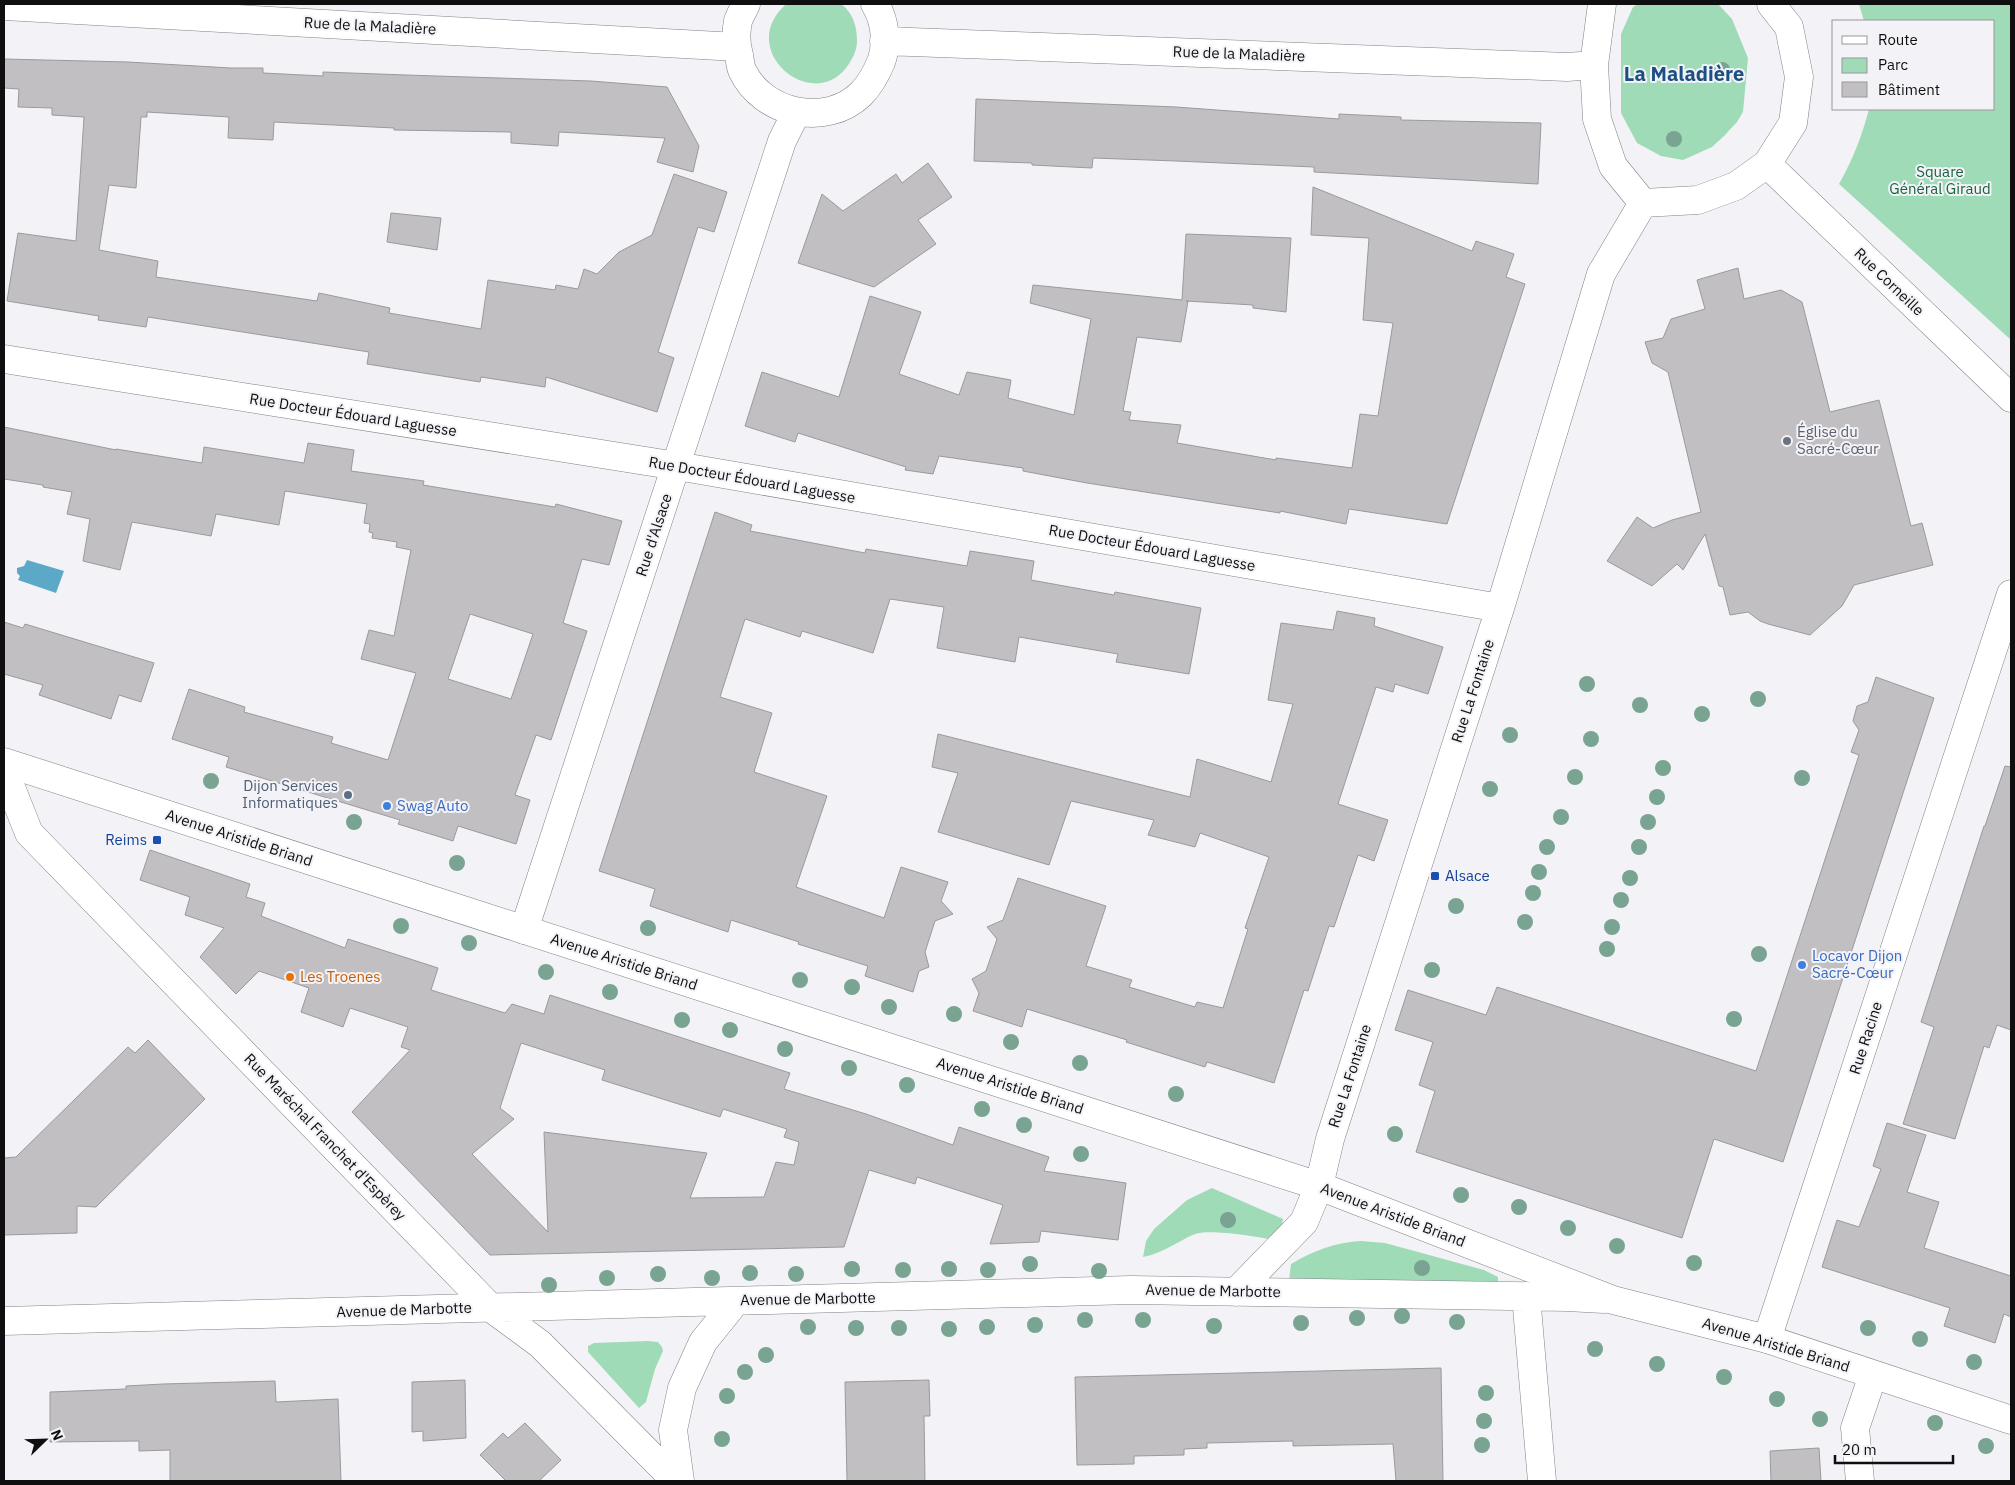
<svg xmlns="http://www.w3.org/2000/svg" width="2015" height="1485" viewBox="0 0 2015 1485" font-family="'IBM Plex Sans',sans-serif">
<rect width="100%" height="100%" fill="#f3f3f7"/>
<path fill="#a0dbb8" d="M786 4H841C853 13 857 26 857 41 857 51 852 60 846 68 811 113 735 50 786 4Z
M1638 4H1718L1732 19 1748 58 1743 112 1737 122 1724 136 1712 147 1683 160 1661 156 1637 143 1621 113V34L1633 7Z
M1859 4H2011V340L1839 184C1853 159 1862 136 1869 109H1994V21H1864Z
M1212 1188 1283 1219 1281 1230 1268 1239C1254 1236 1208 1229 1195 1234 1176 1242 1164 1253 1143 1257L1146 1241 1154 1229 1187 1200Z
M1361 1241 1385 1243 1484 1270 1498 1277V1283L1289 1280 1291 1264C1313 1251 1336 1242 1361 1241Z
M648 1341 658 1342 662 1347 663 1351 655 1369 646 1402 639 1408 588 1352V1346L594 1343Z"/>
<path fill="#5ca9c7" d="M27 560 64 571 56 593 18 580 20 576 17 573V568L24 566Z"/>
<path fill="#c1bfc2" stroke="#9b999c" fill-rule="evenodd" d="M4 59 128 62 231 68H263V73L323 76V72L406 75 591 81 667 87 699 146 693 172 657 162 665 138 559 132 558 146 511 143V132L394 130V128L274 122 273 140 228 138 229 117 147 112V117H141L136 188 109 185 99 250 158 261 156 277 317 301 319 293 390 308 389 313 481 329 488 280 555 290 556 285 578 289 584 269 597 274 619 252 652 235 674 174 727 192 714 232 698 227 658 352 674 358 657 412 546 377 545 387 481 377 480 382 367 364 369 352 148 317 146 327 98 320 99 316 7 301 18 233 76 241 84 117 52 115V108L18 107 19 89 4 88Z
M976 99 1176 107 1339 119V114L1401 117V120L1541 123 1538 184 1314 172V167L1176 161 1093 158 1092 168 1032 165V163L974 161Z
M928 163 952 197 918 220 936 244 874 287 798 263 822 194 843 211 896 174 902 183Z
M1313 187 1472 251 1476 241 1514 254 1506 277 1525 284 1447 524 1349 509 1346 524 1280 511V513L1087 483 1023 471V468L939 456 933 474 905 470 906 467 798 433 795 442 745 426 762 372 839 397 870 296 921 312 899 374 959 395 967 372 1011 380 1008 398 1074 415 1091 319 1030 303 1033 285 1182 300 1186 234 1291 238 1286 312 1253 308V305L1186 301H1188L1181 342 1137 337 1123 411 1131 412 1129 420 1181 425 1177 443 1276 460V458L1352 468 1360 414 1378 416 1393 323 1363 320 1369 238 1311 235Z
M391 213 441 218 437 250 387 242Z
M1738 268 1744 299 1781 290 1802 302 1830 412 1879 400 1911 526 1922 523 1933 565 1854 585 1842 606 1810 635 1768 624 1760 621 1748 612 1730 615 1723 587 1719 586 1705 534 1683 570 1677 564 1652 586 1607 561 1637 517 1653 528 1672 520 1701 512 1668 372 1652 363 1645 342 1663 338 1671 319 1705 309 1697 280Z
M4 427 116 450V449L202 463 204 447 304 463 308 443 354 450 351 471 424 481 423 485 555 507 556 504 622 521 609 565 582 559 563 623 587 631 551 740 536 735 515 795 530 800 516 844 458 826 453 841 398 824 400 820 226 767 229 757 172 739 189 689 245 707 244 712 333 737 331 743 388 760 416 673 361 659 369 630 394 636 411 550 396 547 397 542 372 538 373 533 369 532 370 524 364 523 367 504 285 491 279 525 216 514 211 536 132 522 120 570 83 561 90 519 67 514 72 492 43 487V485L4 479ZM470 614 533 634 511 699 448 679Z
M715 512 752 525 750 531 865 553 866 549 967 566 970 551 1034 561 1031 580 1114 595 1115 592 1201 608 1189 674 1116 662 1118 654 1019 637 1015 662 937 648 944 607 890 599 873 653 802 631 800 637 745 619 720 697 772 713 754 772 827 796 796 887 884 918 901 867 948 882 941 901 953 914 935 921 925 952 929 967 919 971 913 992 865 976 868 966 798 944 799 942 731 920 728 932 650 906 655 889 599 871Z
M1337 611 1375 618 1374 626 1443 647 1428 694 1395 684 1393 692 1376 687 1338 804 1388 820 1374 861 1358 855 1334 927 1329 926 1308 991 1304 990 1274 1083 1207 1062 1205 1067 1126 1042 1127 1040 1027 1009 1022 1027 973 1011 979 993 972 979 986 971 997 939 987 927 1003 920 1018 878 1106 906 1086 966 1132 980 1129 987 1195 1007 1197 1002 1223 1008 1248 929 1245 928 1269 857 1200 833 1195 847 1148 835 1154 820 1071 801 1049 865 938 832 958 773 932 767 938 734 1190 797 1197 759 1271 782 1293 704 1268 700 1281 623 1333 630Z
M4 622 23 628 25 624 154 663 141 702 119 695 111 719 39 695 43 685 4 674Z
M1876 677 1934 698 1783 1162 1714 1139 1682 1238 1416 1152 1435 1091 1419 1085 1433 1042 1395 1030 1408 990 1486 1015 1497 987 1756 1071 1859 755 1851 752 1859 730 1853 721 1857 706 1868 702Z
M2005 766 2011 767V1030L1997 1025 1989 1048 1984 1046 1955 1139 1903 1124 1934 1027 1921 1022 1984 826H1985Z
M150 850 250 884 246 897 265 903 261 916 345 948 348 939 438 968 431 990 505 1013 512 1004 544 1014 550 995 790 1073 784 1089 866 1114 953 1145 959 1127 1049 1157 1044 1171 1126 1183 1118 1240 1041 1231 1039 1242 990 1244 1003 1205 917 1177 915 1184 869 1170 844 1247 490 1255 352 1112 410 1050 401 1047 408 1027 350 1008 343 1027 301 1012 309 988 259 971 236 994 200 957 224 928 185 915 190 897 140 880ZM521 1043 605 1070 602 1080 720 1117 723 1109 787 1129 784 1137 799 1142 794 1165 776 1162 764 1197 690 1198 707 1153 544 1132 548 1232 472 1154 514 1119 500 1108Z
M148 1040 205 1099 96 1207 77 1206V1233L4 1235V1158L16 1157 128 1047 135 1053Z
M1887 1123 1926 1135 1907 1192 1939 1202 1924 1248 2011 1276V1317L2004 1314 1995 1343 1944 1326 1950 1308 1822 1267 1837 1220 1859 1227 1881 1169 1873 1166Z
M1441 1368 1443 1481H1396L1393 1444 1293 1446V1441L1207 1443V1448L1184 1449V1455L1134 1456V1464L1077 1465 1075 1377Z
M465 1380 466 1438 423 1441V1431L412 1432V1382Z
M929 1380 930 1416H924L925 1481H847L845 1382Z
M275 1381 276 1402 338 1399 341 1481H170V1450L139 1451V1441L50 1442V1392L126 1389V1386L163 1384Z
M525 1423 561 1460 539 1481H506L480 1455 503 1433 508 1438Z
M1819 1448 1821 1481H1771L1770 1451Z"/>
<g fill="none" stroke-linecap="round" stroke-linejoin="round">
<g stroke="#828286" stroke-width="29">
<path id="minor" d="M746 4C744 9 740 15 738 21 736 31 736 45 739 55 740 60 740 65 742 70 762 114 826 128 861 94 870 85 876 74 881 62 888 44 885 20 875 4
M1602 4 1594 65 1597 119 1613 166 1643 203
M4 6 737 47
M884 41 1567 67 1594 65
M1767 164 2011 398
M1643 203 1698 200 1736 186 1767 164 1793 123 1799 77 1789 27 1771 4
M4 359 677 466 1500 608
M4 770 29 833 491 1308 540 1344 676 1481
M524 930 782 141 796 113
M1236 1292 1304 1222 1319 1186 1330 1139 1500 608 1601 274 1643 203
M1526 1296 1542 1481
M4 1321 1131 1290 1567 1297 1604 1299
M1767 1339 2011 594
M680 1481 673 1430 682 1388 703 1342 736 1301
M1860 1481 1855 1428 1873 1375"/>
</g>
<g stroke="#828286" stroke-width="29">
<path id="major" d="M4 762 1319 1186 1613 1300 1767 1339 2011 1420"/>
</g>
<use href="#minor" stroke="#fff" stroke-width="28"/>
<use href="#major" stroke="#fff" stroke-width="28"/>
</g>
<g fill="#79a492">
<circle cx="1722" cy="70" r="8"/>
<circle cx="1674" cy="139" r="8"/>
<circle cx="1587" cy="684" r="8"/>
<circle cx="1758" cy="699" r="8"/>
<circle cx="1640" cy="705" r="8"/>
<circle cx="1702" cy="714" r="8"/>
<circle cx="1510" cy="735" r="8"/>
<circle cx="1591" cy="739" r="8"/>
<circle cx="1663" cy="768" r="8"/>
<circle cx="1575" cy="777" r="8"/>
<circle cx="1802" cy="778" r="8"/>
<circle cx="211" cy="781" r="8"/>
<circle cx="1490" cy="789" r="8"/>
<circle cx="1657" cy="797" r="8"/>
<circle cx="1561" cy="817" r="8"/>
<circle cx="354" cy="822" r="8"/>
<circle cx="1648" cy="822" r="8"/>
<circle cx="1547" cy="847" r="8"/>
<circle cx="1639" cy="847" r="8"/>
<circle cx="457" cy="863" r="8"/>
<circle cx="1539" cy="872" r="8"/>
<circle cx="1630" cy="878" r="8"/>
<circle cx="1533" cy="893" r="8"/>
<circle cx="1621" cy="900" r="8"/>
<circle cx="1456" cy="906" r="8"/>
<circle cx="1525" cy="922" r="8"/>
<circle cx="401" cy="926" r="8"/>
<circle cx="1612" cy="927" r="8"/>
<circle cx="648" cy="928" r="8"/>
<circle cx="469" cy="943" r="8"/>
<circle cx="1607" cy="949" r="8"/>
<circle cx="1759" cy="954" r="8"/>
<circle cx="1432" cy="970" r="8"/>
<circle cx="546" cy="972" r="8"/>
<circle cx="800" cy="980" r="8"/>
<circle cx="852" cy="987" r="8"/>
<circle cx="610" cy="992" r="8"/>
<circle cx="889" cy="1007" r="8"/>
<circle cx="954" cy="1014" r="8"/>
<circle cx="1734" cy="1019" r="8"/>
<circle cx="682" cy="1020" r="8"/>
<circle cx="730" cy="1030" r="8"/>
<circle cx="1011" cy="1042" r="8"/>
<circle cx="785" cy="1049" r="8"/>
<circle cx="1080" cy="1063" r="8"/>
<circle cx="849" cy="1068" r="8"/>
<circle cx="907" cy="1085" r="8"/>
<circle cx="1176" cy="1094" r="8"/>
<circle cx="982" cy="1109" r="8"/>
<circle cx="1024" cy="1125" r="8"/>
<circle cx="1395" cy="1134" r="8"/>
<circle cx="1081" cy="1154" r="8"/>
<circle cx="1461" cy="1195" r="8"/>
<circle cx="1519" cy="1207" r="8"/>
<circle cx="1228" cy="1220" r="8"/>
<circle cx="1568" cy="1228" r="8"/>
<circle cx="1617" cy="1246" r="8"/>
<circle cx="1694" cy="1263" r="8"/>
<circle cx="1030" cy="1264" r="8"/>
<circle cx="1422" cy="1268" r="8"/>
<circle cx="852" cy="1269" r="8"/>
<circle cx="949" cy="1269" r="8"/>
<circle cx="903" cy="1270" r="8"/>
<circle cx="988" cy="1270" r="8"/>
<circle cx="1099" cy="1271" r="8"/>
<circle cx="750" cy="1273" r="8"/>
<circle cx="658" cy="1274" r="8"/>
<circle cx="796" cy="1274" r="8"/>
<circle cx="607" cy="1278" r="8"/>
<circle cx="712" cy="1278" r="8"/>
<circle cx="549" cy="1285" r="8"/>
<circle cx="1402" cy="1316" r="8"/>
<circle cx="1357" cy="1318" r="8"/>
<circle cx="1085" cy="1320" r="8"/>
<circle cx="1143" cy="1320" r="8"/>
<circle cx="1457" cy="1322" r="8"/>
<circle cx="1301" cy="1323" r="8"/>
<circle cx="1035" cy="1325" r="8"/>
<circle cx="1214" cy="1326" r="8"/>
<circle cx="808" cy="1327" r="8"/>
<circle cx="987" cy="1327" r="8"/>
<circle cx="856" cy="1328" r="8"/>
<circle cx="899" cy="1328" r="8"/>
<circle cx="1868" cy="1328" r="8"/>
<circle cx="949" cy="1329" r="8"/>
<circle cx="1920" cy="1339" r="8"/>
<circle cx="1595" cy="1349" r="8"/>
<circle cx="766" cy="1355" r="8"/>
<circle cx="1974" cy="1362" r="8"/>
<circle cx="1657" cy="1364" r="8"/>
<circle cx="745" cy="1372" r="8"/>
<circle cx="1724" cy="1377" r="8"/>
<circle cx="1486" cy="1393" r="8"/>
<circle cx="727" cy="1396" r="8"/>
<circle cx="1777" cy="1399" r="8"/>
<circle cx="1820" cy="1419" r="8"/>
<circle cx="1484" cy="1421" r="8"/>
<circle cx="1935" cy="1423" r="8"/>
<circle cx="722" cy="1439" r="8"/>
<circle cx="1482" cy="1445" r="8"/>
<circle cx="1986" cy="1446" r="8"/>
</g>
<circle fill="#6b7280" stroke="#f3f3f7" stroke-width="2" cx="1787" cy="441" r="5"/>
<circle fill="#5c6f8a" stroke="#f3f3f7" stroke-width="2" cx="348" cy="795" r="5"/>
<g fill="#3f7fe0" stroke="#f3f3f7" stroke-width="2">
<circle cx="387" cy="806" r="5"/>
<circle cx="1802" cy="965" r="5"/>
</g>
<g fill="#1a4fb4" stroke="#f3f3f7" stroke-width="2">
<rect x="152" y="835" width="10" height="10" rx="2.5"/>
<rect x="1430" y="871" width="10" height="10" rx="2.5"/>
</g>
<circle fill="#e8710a" stroke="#f3f3f7" stroke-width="2" cx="290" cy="977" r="5"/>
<g text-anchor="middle" stroke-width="4" stroke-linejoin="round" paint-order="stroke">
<g font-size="15" fill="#0f0f10" stroke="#f3f3f7">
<text transform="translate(370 26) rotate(3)" y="5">Rue de la Maladière</text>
<text transform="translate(1239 54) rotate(2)" y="5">Rue de la Maladière</text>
<text transform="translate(1889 282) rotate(44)" y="5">Rue Corneille</text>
<text transform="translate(353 415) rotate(9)" y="5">Rue Docteur Édouard Laguesse</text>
<text transform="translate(752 480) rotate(10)" y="5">Rue Docteur Édouard Laguesse</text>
<text transform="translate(654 535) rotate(-72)" y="5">Rue d'Alsace</text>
<text transform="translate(1152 548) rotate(10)" y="5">Rue Docteur Édouard Laguesse</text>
<text transform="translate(1473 691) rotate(-72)" y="5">Rue La Fontaine</text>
<text transform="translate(239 838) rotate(18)" y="5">Avenue Aristide Briand</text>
<text transform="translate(624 962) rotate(18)" y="5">Avenue Aristide Briand</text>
<text transform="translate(1866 1038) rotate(-72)" y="5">Rue Racine</text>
<text transform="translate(1350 1076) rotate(-72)" y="5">Rue La Fontaine</text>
<text transform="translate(1010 1086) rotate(18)" y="5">Avenue Aristide Briand</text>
<text transform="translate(325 1137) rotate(46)" y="5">Rue Maréchal Franchet d'Espèrey</text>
<text transform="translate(1393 1215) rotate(21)" y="5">Avenue Aristide Briand</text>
<text transform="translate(1213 1291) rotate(1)" y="5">Avenue de Marbotte</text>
<text transform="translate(808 1299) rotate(-1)" y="5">Avenue de Marbotte</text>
<text transform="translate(404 1310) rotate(-2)" y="5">Avenue de Marbotte</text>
<text transform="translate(1776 1345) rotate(17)" y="5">Avenue Aristide Briand</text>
</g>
<g font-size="15" fill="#15633f" stroke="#f3f3f7">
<text x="1940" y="177">Square<tspan x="1940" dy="17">Général Giraud</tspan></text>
</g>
<g font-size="15" fill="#5b616d" stroke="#f3f3f7" text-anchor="start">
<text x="1797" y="437">Église du<tspan x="1797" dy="17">Sacré-Cœur</tspan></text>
</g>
<g font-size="15" fill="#4e5e75" stroke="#f3f3f7" text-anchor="end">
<text x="338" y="791">Dijon Services<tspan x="338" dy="17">Informatiques</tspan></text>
</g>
<g font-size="15" fill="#366cbe" stroke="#f3f3f7" text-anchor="start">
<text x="397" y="811">Swag Auto</text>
<text x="1812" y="961">Locavor Dijon<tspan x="1812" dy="17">Sacré-Cœur</tspan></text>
</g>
<g font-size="15" fill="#164399" stroke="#f3f3f7" text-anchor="end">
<text x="147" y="845">Reims</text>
<text x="1445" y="881" text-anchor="start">Alsace</text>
</g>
<g font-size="15" fill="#c56008" stroke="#f3f3f7" text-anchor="start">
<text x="300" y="982">Les Troenes</text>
</g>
<g font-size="20" font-weight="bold" fill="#1b5082" stroke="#f3f3f7">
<text x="1684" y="81">La Maladière</text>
</g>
</g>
<rect width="2015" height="1485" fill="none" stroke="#0f0f10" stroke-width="10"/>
<rect x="1832" y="20" width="162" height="90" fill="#f3f3f7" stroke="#98989b"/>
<rect x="1842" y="36" width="25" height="8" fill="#ffffff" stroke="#98989b"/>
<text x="1878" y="45" font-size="15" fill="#0f0f10">Route</text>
<rect x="1842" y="58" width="25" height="15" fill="#a0dbb8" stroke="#98989b"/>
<text x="1878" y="70" font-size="15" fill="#0f0f10">Parc</text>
<rect x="1842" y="82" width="25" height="15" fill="#c1bfc2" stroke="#98989b"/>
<text x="1878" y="95" font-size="15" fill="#0f0f10">Bâtiment</text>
<g transform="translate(45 1440) rotate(67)" stroke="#f3f3f7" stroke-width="4" paint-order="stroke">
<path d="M0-4L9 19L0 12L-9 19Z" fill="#0f0f10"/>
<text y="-8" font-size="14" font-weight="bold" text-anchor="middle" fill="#0f0f10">N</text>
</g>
<path d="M1835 1455v8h118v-8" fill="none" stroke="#0f0f10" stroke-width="2.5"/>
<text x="1842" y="1455" font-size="15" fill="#0f0f10" stroke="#f3f3f7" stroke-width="4" paint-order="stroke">20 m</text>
</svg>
